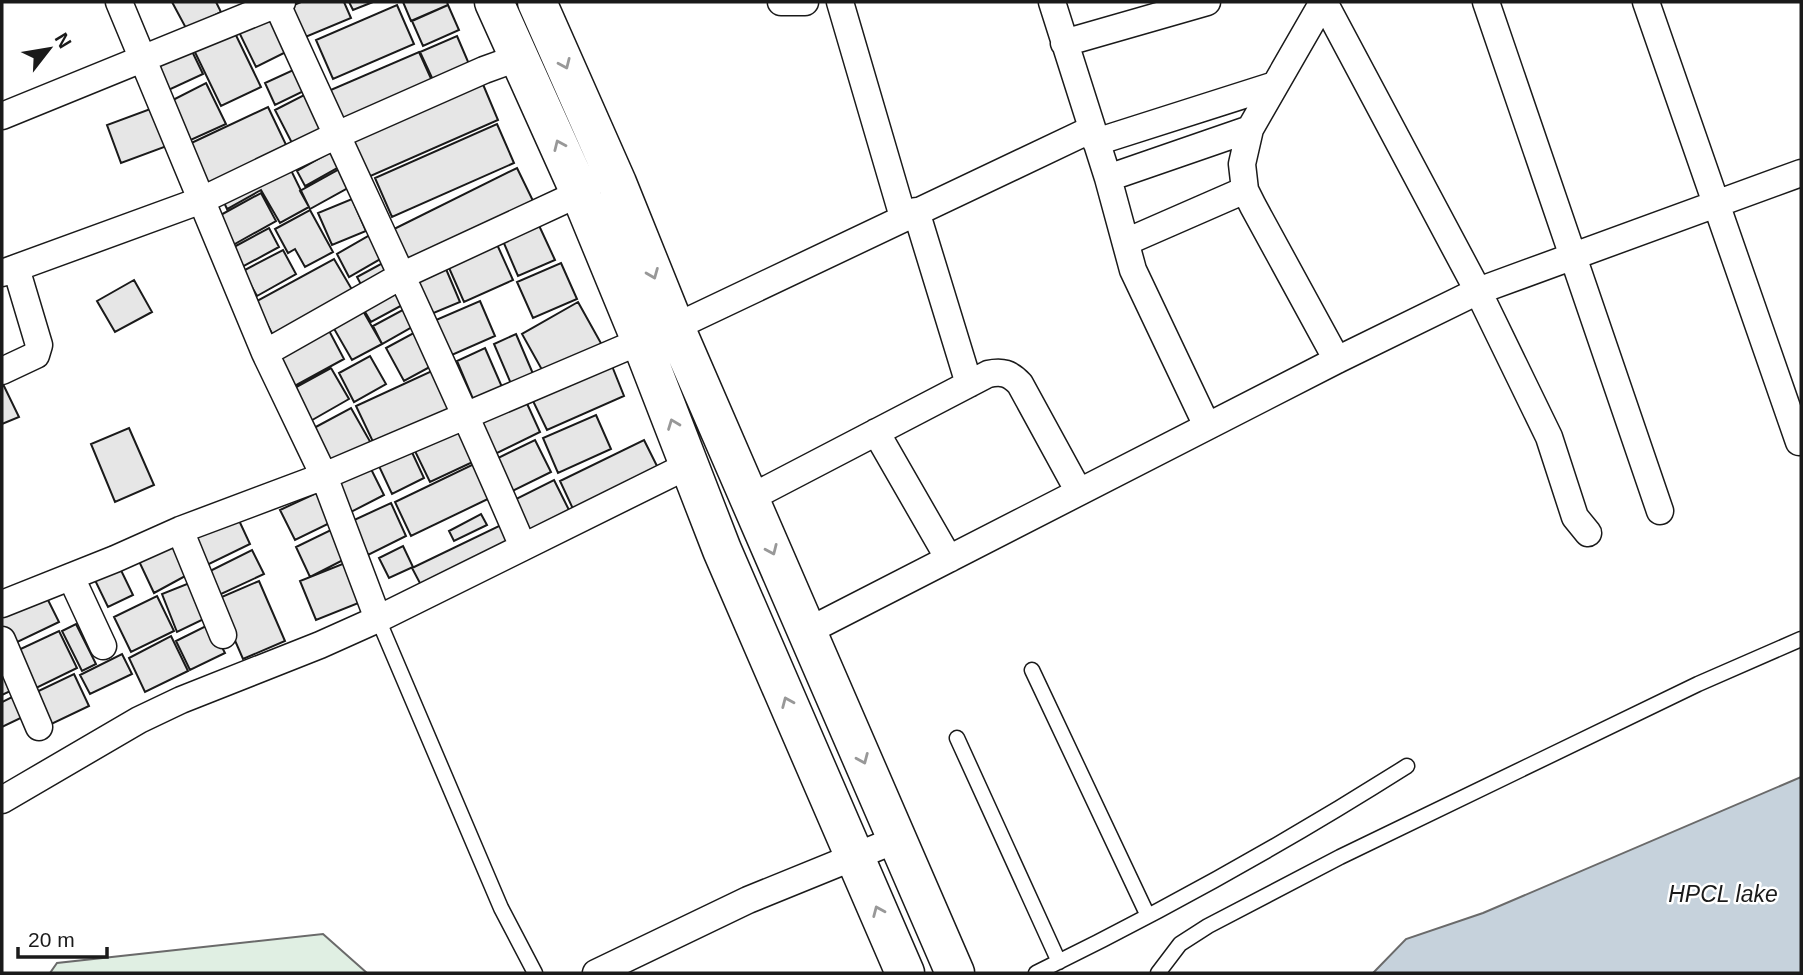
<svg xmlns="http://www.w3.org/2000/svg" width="1803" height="975" viewBox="0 0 1803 975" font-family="Helvetica,sans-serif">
<rect width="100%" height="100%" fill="#fff"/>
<path fill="#e0efe3" stroke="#6a6a6a" stroke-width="2" d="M323 934 367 973H50L57 963Z"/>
<path fill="#c6d2dc" stroke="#6a6a6a" stroke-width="2" d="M1801 777V973H1373L1406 939 1483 913Z"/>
<path fill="#e6e6e6" stroke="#1a1a1a" stroke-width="2" d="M172 2H216L221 12 187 30Z
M301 2H344L351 18 303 38 289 7Z
M349 2H373L353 10Z
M403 2H447L448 5 411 21Z
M397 5 414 44 333 79 316 40Z
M448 5 459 30 423 46 412 21Z
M274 11 292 49 256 67 237 28Z
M232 27 261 87 221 106 192 46Z
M457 36 469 64 433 80 420 52Z
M189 45 203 74 162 93 148 65Z
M419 52 433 83 339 123 326 92Z
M302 66 312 87 275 105 265 83Z
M482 82 498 120 366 178 349 140Z
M206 83 226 124 184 143 165 104Z
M308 93 326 127 293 145 275 110Z
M268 107 289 151 208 189 187 145Z
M153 108 167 146 121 163 107 125Z
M497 124 514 163 392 217 375 178Z
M338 148 346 163 305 186 297 171Z
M287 162 309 207 280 223 261 190 227 209 222 198Z
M345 166 355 184 310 209 300 191Z
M517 168 537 209 412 271 392 230Z
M261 193 276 221 233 245 217 217Z
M352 199 366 231 332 245 318 213Z
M310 210 333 252 305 267 295 249 288 253 275 229Z
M536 219 555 260 518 276 500 234Z
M269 228 279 247 242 267 232 248Z
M377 231 389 254 349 277 337 254Z
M495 240 513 280 464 302 446 261Z
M283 250 296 274 257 296 243 271Z
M334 259 354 293 274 337 255 302Z
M390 259 400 275 366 294 357 277Z
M561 263 577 299 533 318 517 282Z
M446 269 460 302 424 317 410 284Z
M134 280 152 312 115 332 97 301Z
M399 285 408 302 371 322 361 305Z
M480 301 495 336 445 358 429 323Z
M578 302 602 345 546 377 522 334Z
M359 304 382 344 352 360 329 320Z
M410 306 419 323 382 344 373 326Z
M325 323 344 359 291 388 272 353Z
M421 329 439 362 404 381 386 348Z
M516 334 534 376 512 386 494 344Z
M485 348 502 387 473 399 457 361Z
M370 356 386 384 354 402 339 373Z
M612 366 624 396 547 430 533 401Z
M331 368 349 399 307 423 289 391Z
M434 370 453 410 375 446 356 406Z
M2 382 19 417 2 424Z
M524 397 540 432 489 457 472 421Z
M351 408 372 445 333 467 312 429Z
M596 415 611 449 558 473 543 438Z
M460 425 477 460 430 482 413 447Z
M129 428 154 485 115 502 91 444Z
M535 440 551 472 506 494 490 462Z
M644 440 659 470 574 511 560 481Z
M410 448 424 478 392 494 378 464Z
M476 463 492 497 411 536 395 502Z
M370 467 384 495 349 513 335 484Z
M554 480 571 514 524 536 508 503Z
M323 490 338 519 295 540 280 510Z
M391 503 406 536 368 555 352 521Z
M236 514 250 544 207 565 192 535Z
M481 514 487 525 454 541 449 531Z
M501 525 510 545 422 587 412 568Z
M337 527 351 556 310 577 296 547Z
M177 538 189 574 154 593 137 557Z
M403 546 413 567 389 578 379 558Z
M252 550 264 574 219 595 208 572Z
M350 561 366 600 316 620 300 581Z
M117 562 133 595 108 607 92 574Z
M259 581 285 641 243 659 217 599Z
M192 582 208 617 177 632 162 594Z
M43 590 59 622 9 646 2 631V609Z
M157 596 174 631 131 652 114 617Z
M76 624 96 664 82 671 62 631Z
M210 624 225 653 190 670 176 641Z
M59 631 77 668 30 691 12 653Z
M171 636 188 671 145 692 129 658Z
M2 654 19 687 2 695Z
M122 654 132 674 90 694 80 675Z
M74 674 89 706 43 728 28 696Z
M20 693 29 714 2 727V702Z"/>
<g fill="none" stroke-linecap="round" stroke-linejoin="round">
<g stroke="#1a1a1a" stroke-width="17">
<path id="lane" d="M378 619 501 908 535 973
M1032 670 1148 916
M957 738 1059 962
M1036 973C1163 911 1287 842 1407 766
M1158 973 1180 944 1208 926 1340 857 1698 684 1801 639"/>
</g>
<g stroke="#1a1a1a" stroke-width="29">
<path id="street" d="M119 2 265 353 324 476 378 619
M276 2C358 184 445 364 523 547
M781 2H805
M840 2 903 217
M1052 2 1108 178 1133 270 1207 426
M1323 2 1250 129 1242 164 1245 190 1253 206 1337 360
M1324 2 1478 291 1549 437 1575 517 1588 533
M1486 2 1660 511
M1646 2 1799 442
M1064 43 1207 2
M2 116 282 2
M1096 142 1275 85
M1108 178 1250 129
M916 211 969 384
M1126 242 1245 190
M2 273 202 200 337 135 484 70 520 57
M675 327 1092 129
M265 353 401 276 580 193
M2 371 36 355 39 345 16 268
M876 432 949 559
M750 498 988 374C1002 371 1010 373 1020 384L1079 492
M180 530 223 635
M71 577 103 646
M2 604 115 559 180 530 324 476 641 341
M808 631 1337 360 1478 291 1801 173
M2 640 39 727
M2 800 139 720 181 700 320 645 378 619 689 465
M596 973 748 900 898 839"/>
</g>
<g stroke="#1a1a1a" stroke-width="41">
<path id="secondary" d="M494 2 580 193 641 341 722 550 905 973
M537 2 617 183 675 327 955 973"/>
</g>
<use href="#lane" stroke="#fff" stroke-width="14"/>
<use href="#street" stroke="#fff" stroke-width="26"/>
<use href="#secondary" stroke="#fff" stroke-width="38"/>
</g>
<defs><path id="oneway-chevron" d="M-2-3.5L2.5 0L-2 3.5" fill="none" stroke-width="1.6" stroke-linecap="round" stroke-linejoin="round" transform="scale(1.75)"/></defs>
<g stroke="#989898">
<use href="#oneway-chevron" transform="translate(565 64) rotate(66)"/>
<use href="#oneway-chevron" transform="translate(559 145) rotate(-114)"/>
<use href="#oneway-chevron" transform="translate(653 274) rotate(68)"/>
<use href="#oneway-chevron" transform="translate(673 424) rotate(-111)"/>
<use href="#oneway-chevron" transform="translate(772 550) rotate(66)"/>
<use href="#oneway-chevron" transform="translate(787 702) rotate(-113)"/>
<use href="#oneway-chevron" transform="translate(863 759) rotate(67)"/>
<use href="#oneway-chevron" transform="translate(878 911) rotate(-113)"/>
</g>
<g text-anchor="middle" stroke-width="5" stroke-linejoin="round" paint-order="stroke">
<g font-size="23" font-style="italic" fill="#1a1a1a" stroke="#fff">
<text x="1723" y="902">HPCL lake</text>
</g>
</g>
<rect width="1803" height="975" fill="none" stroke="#1a1a1a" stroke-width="7"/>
<g transform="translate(49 49) rotate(59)" stroke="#ffffff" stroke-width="5" paint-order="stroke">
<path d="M0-5L12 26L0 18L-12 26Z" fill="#1a1a1a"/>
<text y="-10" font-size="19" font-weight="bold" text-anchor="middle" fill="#1a1a1a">N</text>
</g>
<path d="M18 947v10h89v-10" fill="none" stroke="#1a1a1a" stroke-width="3.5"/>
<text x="28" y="947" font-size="21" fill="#1a1a1a" stroke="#ffffff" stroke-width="5" paint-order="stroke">20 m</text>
</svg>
